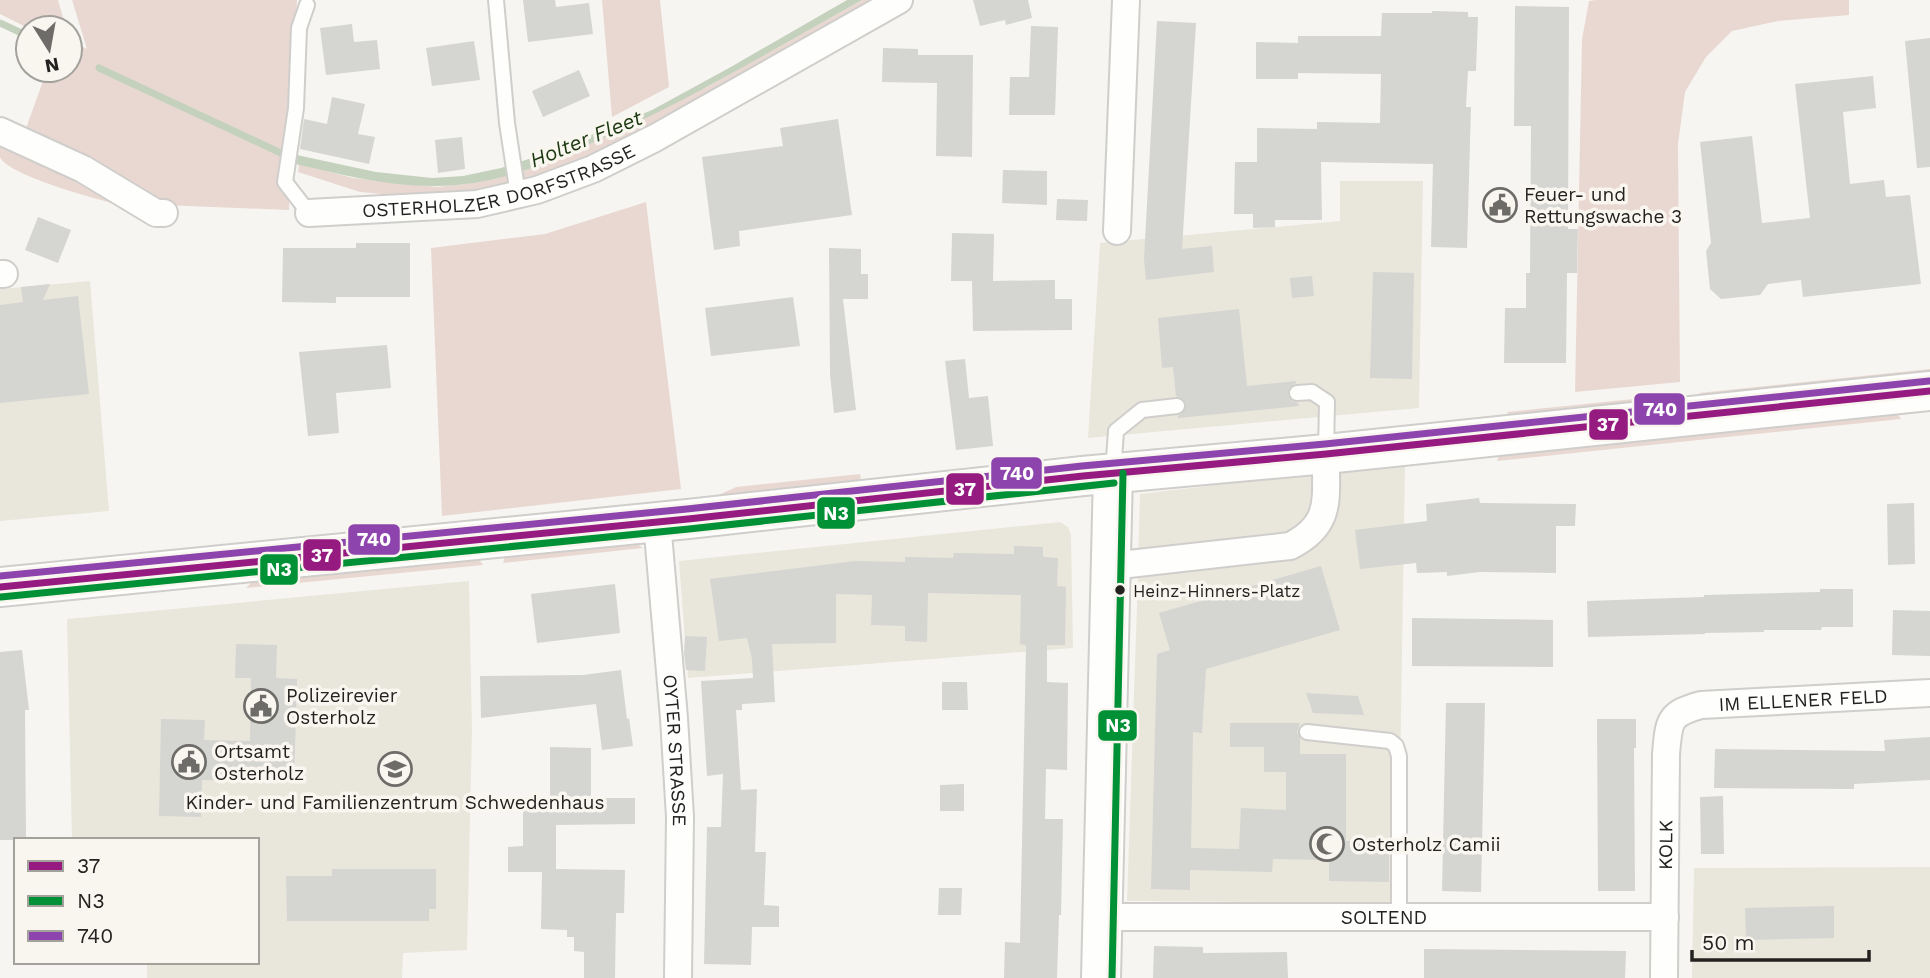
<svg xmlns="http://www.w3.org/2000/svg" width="1930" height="978" viewBox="0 0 1930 978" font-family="'Work Sans',sans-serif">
<rect width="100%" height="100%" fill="#f7f5f1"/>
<path fill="#e9e6dc" d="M1340 181H1423L1419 408 1088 438 1100 243 1340 221Z
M90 281 109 511 0 521V289Z
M1405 463 1398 903 1127 901 1137 606 1140 494Z
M1060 522 1068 527 1071 535 1073 648 688 678 679 561Z
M469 581 472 731 467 950 403 953 402 978H147V962H257V840H146V838L72 840 67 619Z
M1930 867V978H1692L1694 868Z"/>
<path fill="#e9d8d2" d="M0 0H58L66 28H28L0 14Z
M72 0H297L289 210 162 205 25 131 47 70H70V40L87 49Z
M602 0H660L669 87 612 117Z
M862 0H882L671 120 538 180 488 191 403 196 360 192 298 172 299 164 353 178 437 187 466 184 526 170 709 86Z
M1596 0H1849V15L1778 21 1732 31 1706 57 1685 92 1678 144 1680 382 1575 392 1582 39 1589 1Z
M0 140 26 150 124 206C103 201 8 176 0 157 0 153 0 145 0 140Z
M646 202 681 489 442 516 431 248 545 234Z
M1930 369V377L1705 398 1699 393Z
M1682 394 1676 402 1509 419 1507 412Z
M1897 413 1901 419 1497 461 1500 452Z
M860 474 861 481 710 499 736 487Z
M633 541 643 548 503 563 506 553Z
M476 555 483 565 246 588 256 578Z"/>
<path fill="#c4d2bd" d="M847 0H862C771 51 681 105 585 146 566 154 546 164 526 170 500 179 465 186 437 186 388 187 339 174 291 163L292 154 376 172 432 178 463 176 501 168 547 153 652 110 729 68Z"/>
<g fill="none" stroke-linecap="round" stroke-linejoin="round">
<path stroke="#c4d2bd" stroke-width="7" d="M0 23 28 36
M99 68 283 154"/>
</g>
<path fill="#d5d5d1" d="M523 0H555L556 7 589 3 593 34 528 42Z
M973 0H1028L1032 18 1006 25 1005 20 980 26Z
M1515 6 1569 7 1568 229H1578L1577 273H1567L1566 363H1504L1505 308H1526V273H1530L1531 126H1514Z
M1432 11 1468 12V17H1478L1476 71H1468L1466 107H1471L1467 248 1431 247 1433 164 1321 162 1322 220H1275V227L1253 228V214H1234L1235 162H1257V128L1317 129V122L1380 123 1381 74 1298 73V79H1256V42L1298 43V36H1381L1382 13H1432Z
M1157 21 1196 23 1182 249 1212 246 1214 272 1146 280 1144 259Z
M352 24 354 42 377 40 380 69 326 75 320 28Z
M1031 26 1058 27 1055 115H1009L1010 77H1029Z
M1930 38V167L1917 168 1905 41Z
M474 41 480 80 432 86 426 48Z
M883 48 918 49V55H973L972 157 936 156 937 83 882 82Z
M579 70 590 96 543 117 532 91Z
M1873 76 1876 108 1843 112 1850 184 1884 180 1886 197 1910 195 1921 284 1803 297 1801 280 1768 284 1760 295 1721 299 1710 289 1706 251 1711 243 1700 142 1752 136 1762 223 1810 218 1795 84Z
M332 97 365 104 358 134 375 137 369 164 300 149 304 119 327 124Z
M838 119 852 215 739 231 740 246 714 250 702 157 783 146 780 128Z
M462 137 465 169 438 173 435 140Z
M1003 170 1047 171V205L1002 203Z
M1057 199 1088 200 1087 221 1056 220Z
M38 217 71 230 58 263 25 250Z
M952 233 994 234 993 281 1055 280V299H1072V330L973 331 972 281H951Z
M356 243H410V297H336V303L282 302 283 248H356Z
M829 248 861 249V274H868V299H843L856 410 834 413 830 374Z
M1373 272 1414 273 1412 379 1370 378Z
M1312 276 1314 296 1292 298 1290 278Z
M50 284 43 300 78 296 89 394 0 403V305L23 302 21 287Z
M793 297 800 346 711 356 705 308Z
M1239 309 1247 386 1296 381V383L1289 388 1288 394 1292 401 1298 403 1299 406 1178 418V416L1185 410 1186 404 1181 398 1176 396 1173 367 1162 368 1158 318Z
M387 345 391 388 336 393 339 433 308 436 299 352Z
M965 359 969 398 988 396 993 446 956 450 945 361Z
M1479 498 1480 503 1576 504 1575 526H1556V573L1480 572 1447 576V572L1417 573 1416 563 1360 569 1355 530 1427 521 1426 504Z
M1914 503 1915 564 1888 565 1887 504Z
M1014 546 1043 547V557L1058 558 1057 586 1066 587 1065 645H1047V682L1068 683 1067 770 1046 769 1045 819H1063L1061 915H1059L1057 978H1004L1005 942 1020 943 1026 645 1020 644 1021 595 928 593 927 642 905 641V626L871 625 872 595 836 594V643L772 644 775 702 742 704V710H736L741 790 757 789 755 852H766L764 905 779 906V927H752L751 965 704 964 707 827H721L723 774 707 776 701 681 753 678 752 659 747 638 719 641 710 579 855 561 905 562V557L953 558 954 553 1014 554Z
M1321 566 1340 630 1206 669 1202 733 1193 732 1191 848 1239 849 1241 808 1286 810V772H1264V747H1230V723H1300L1297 732 1300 738V754H1346V841H1389V882L1329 881V860L1273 859 1272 872 1190 870V890L1151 889 1157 654 1170 650 1159 613Z
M615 584 620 633 537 643 531 594Z
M1820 589H1853V627H1822L1821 630H1764V632L1705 633V634L1588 637 1587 601 1704 597V595L1820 592Z
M1893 610 1930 611V656L1892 655Z
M1412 618 1553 620V667L1412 666Z
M685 636 707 637 705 671 686 670 684 653Z
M236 644 277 645 276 678 297 679 294 782 202 780 201 817 159 816 161 719 205 720 204 740 250 741 251 678H235Z
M22 650 29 710H25L26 840H0V652Z
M621 670 627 719 629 718 633 746 602 750 596 704 481 718 480 676 583 675Z
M942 682H967L968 710H942Z
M1306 693 1358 696 1364 715 1313 713Z
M1446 703H1485L1481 892 1442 891Z
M1597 719H1636V748H1634L1635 891H1598Z
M1930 737V780L1854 784V789L1714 788 1715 749 1885 751 1884 740Z
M550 747 591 748V798H635V824L556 825V869L625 870 624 913H616L615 978H584V952L574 951V937H567V930L541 929 542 872H508V847L523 846V797H550Z
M964 784V811H940V785Z
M1723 796 1724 854H1701L1700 797Z
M332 869H436V909H429V921H287L286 876H332Z
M939 888H962L961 915H938Z
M1834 906V938L1746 940 1745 908Z
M1154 946 1203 947V953L1287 952 1288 978H1153Z
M1424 949 1626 951 1625 978H1424Z"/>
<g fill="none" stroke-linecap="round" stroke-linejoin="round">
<g stroke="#cfcecb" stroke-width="18">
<path id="service" d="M496 0 507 123 518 195
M307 5 299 28 296 108 285 182 309 213
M1297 393 1312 392 1327 402 1326 452
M1113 473 1116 431 1142 410 1177 406
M1307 732 1390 741 1396 746 1399 756V918"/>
</g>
<g stroke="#cfcecb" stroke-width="30">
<g id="minor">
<path d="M0 131 83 169 156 213H164"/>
<path id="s1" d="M309 213 477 204 537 190 593 169 655 138 899 0"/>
<path d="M1117 231 1126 0"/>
<path d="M0 274H4"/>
<path id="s2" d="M657 522 674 718 680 817 678 978"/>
<path d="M1111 566 1290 546C1334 524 1325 497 1326 454"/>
<path id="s3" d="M1102 917H1665"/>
<path id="s4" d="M1664 978 1666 754C1669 721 1668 714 1701 705L1930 693"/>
</g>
</g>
<g stroke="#cfcecb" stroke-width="42">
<path id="secondary" d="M1101 978 1113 473"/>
</g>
<g stroke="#cfcecb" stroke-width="42">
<path id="primary" d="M0 587 688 519 1083 476 1326 454 1930 391"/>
</g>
<use href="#service" stroke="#fefefd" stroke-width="14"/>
<use href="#minor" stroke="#fefefd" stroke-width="26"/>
<use href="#secondary" stroke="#fefefd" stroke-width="38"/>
<use href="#primary" stroke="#fefefd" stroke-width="38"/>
<g stroke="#f9f6ef" stroke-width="12">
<path id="bus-1" d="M0 587 688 519 1083 476 1326 454 1930 391"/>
</g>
<g stroke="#f9f6ef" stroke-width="12">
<path id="bus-2" d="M1 597 689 529 1114 483
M1112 978 1123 473"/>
</g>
<g stroke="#f9f6ef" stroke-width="12">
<path id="bus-3" d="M0 576 687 509 1082 466 1325 444 1929 381"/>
</g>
<use href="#bus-1" stroke="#951b81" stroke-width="7"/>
<use href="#bus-2" stroke="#009035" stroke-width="7"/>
<use href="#bus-3" stroke="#8e44ad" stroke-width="7"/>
</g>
<defs>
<g id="civic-ring" transform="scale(1.75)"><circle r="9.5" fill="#f9f6ef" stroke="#6d6c69" stroke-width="1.5"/><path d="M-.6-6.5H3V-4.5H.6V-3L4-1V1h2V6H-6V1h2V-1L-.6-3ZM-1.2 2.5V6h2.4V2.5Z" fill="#6d6c69"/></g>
<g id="school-ring" transform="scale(1.75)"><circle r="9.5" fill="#f9f6ef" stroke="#6d6c69" stroke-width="1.5"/><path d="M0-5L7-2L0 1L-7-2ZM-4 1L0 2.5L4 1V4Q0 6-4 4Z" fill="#6d6c69"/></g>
<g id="mosque-ring" transform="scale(1.75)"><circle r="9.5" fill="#f9f6ef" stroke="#6d6c69" stroke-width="1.5"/><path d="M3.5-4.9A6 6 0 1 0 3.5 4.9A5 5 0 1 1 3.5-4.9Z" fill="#6d6c69"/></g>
</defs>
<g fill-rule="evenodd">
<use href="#civic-ring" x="1500" y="205"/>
<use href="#civic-ring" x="261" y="706"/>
<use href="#civic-ring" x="189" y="762"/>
<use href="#school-ring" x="395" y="769"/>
<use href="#mosque-ring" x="1327" y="844"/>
</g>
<circle fill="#232220" stroke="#f9f6ef" stroke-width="2.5" cx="1120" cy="590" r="6"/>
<g text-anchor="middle" stroke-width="7" stroke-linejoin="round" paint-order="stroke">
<g font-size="17" fill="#232220" stroke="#f9f6ef" text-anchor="start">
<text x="1133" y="597">Heinz-Hinners-Platz</text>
</g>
<g font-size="19" fill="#232220" stroke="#f9f6ef">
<text dy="7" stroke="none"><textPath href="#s1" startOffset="194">OSTERHOLZER DORFSTRASSE</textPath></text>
<text dy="7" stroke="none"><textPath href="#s4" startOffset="394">IM ELLENER FELD</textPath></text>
<text dy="7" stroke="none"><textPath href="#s2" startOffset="229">OYTER STRASSE</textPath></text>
<text dy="7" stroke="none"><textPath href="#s4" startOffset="133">KOLK</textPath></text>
<text dy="7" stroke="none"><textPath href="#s3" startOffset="282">SOLTEND</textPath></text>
</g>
<g font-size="19" fill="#232220" stroke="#f9f6ef" text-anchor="start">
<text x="1524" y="201">Feuer- und<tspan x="1524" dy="22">Rettungswache 3</tspan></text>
<text x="286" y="702">Polizeirevier<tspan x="286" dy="22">Osterholz</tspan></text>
<text x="214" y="758">Ortsamt<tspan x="214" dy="22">Osterholz</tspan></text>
<text x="395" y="809" text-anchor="middle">Kinder- und Familienzentrum Schwedenhaus</text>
<text x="1352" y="851">Osterholz Camii</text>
</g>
<g font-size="21" font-style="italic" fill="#1a3810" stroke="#f9f6ef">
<text transform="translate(586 139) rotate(-22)" y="7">Holter Fleet</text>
</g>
</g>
<g stroke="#f9f6ef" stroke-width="2.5">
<rect x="1633" y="392" width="53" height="34" rx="7" fill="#8e44ad"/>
<rect x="1588" y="408" width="41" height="33" rx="7" fill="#951b81"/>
<rect x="990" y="456" width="53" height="34" rx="7" fill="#8e44ad"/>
<rect x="945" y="472" width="40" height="34" rx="7" fill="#951b81"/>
<rect x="816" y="496" width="40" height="34" rx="7" fill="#009035"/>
<rect x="347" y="523" width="54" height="33" rx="7" fill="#8e44ad"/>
<rect x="302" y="538" width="40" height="34" rx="7" fill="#951b81"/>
<rect x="259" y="553" width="40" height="33" rx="7" fill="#009035"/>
<rect x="1097" y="709" width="41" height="33" rx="7" fill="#009035"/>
</g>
<g font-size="19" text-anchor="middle" font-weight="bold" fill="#fff">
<text x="1660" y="416">740</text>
<text x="1608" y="431">37</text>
<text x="1017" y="480">740</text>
<text x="965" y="496">37</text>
<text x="836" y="520">N3</text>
<text x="374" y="546">740</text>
<text x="322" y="562">37</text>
<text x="279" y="576">N3</text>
<text x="1118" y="732">N3</text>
</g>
<rect x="14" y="838" width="245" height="126" fill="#f9f6ef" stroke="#a3a19c" stroke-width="2"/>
<rect x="28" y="861" width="35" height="10" fill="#951b81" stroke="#a3a19c" stroke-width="2"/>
<text x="77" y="873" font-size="21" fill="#232220">37</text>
<rect x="28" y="896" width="35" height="10" fill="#009035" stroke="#a3a19c" stroke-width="2"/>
<text x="77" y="908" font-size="21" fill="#232220">N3</text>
<rect x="28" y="931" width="35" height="10" fill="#8e44ad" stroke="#a3a19c" stroke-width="2"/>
<text x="77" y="943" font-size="21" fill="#232220">740</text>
<g transform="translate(49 49) rotate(169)"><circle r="33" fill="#f9f6ef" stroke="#a3a19c" stroke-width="2"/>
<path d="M0-5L12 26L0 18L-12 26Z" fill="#6d6c69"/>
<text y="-10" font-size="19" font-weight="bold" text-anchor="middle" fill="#232220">N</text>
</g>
<path d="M1692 950v10h177v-10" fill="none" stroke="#232220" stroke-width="3.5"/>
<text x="1702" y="950" font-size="21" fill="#232220" stroke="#f9f6ef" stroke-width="5" paint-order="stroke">50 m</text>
</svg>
